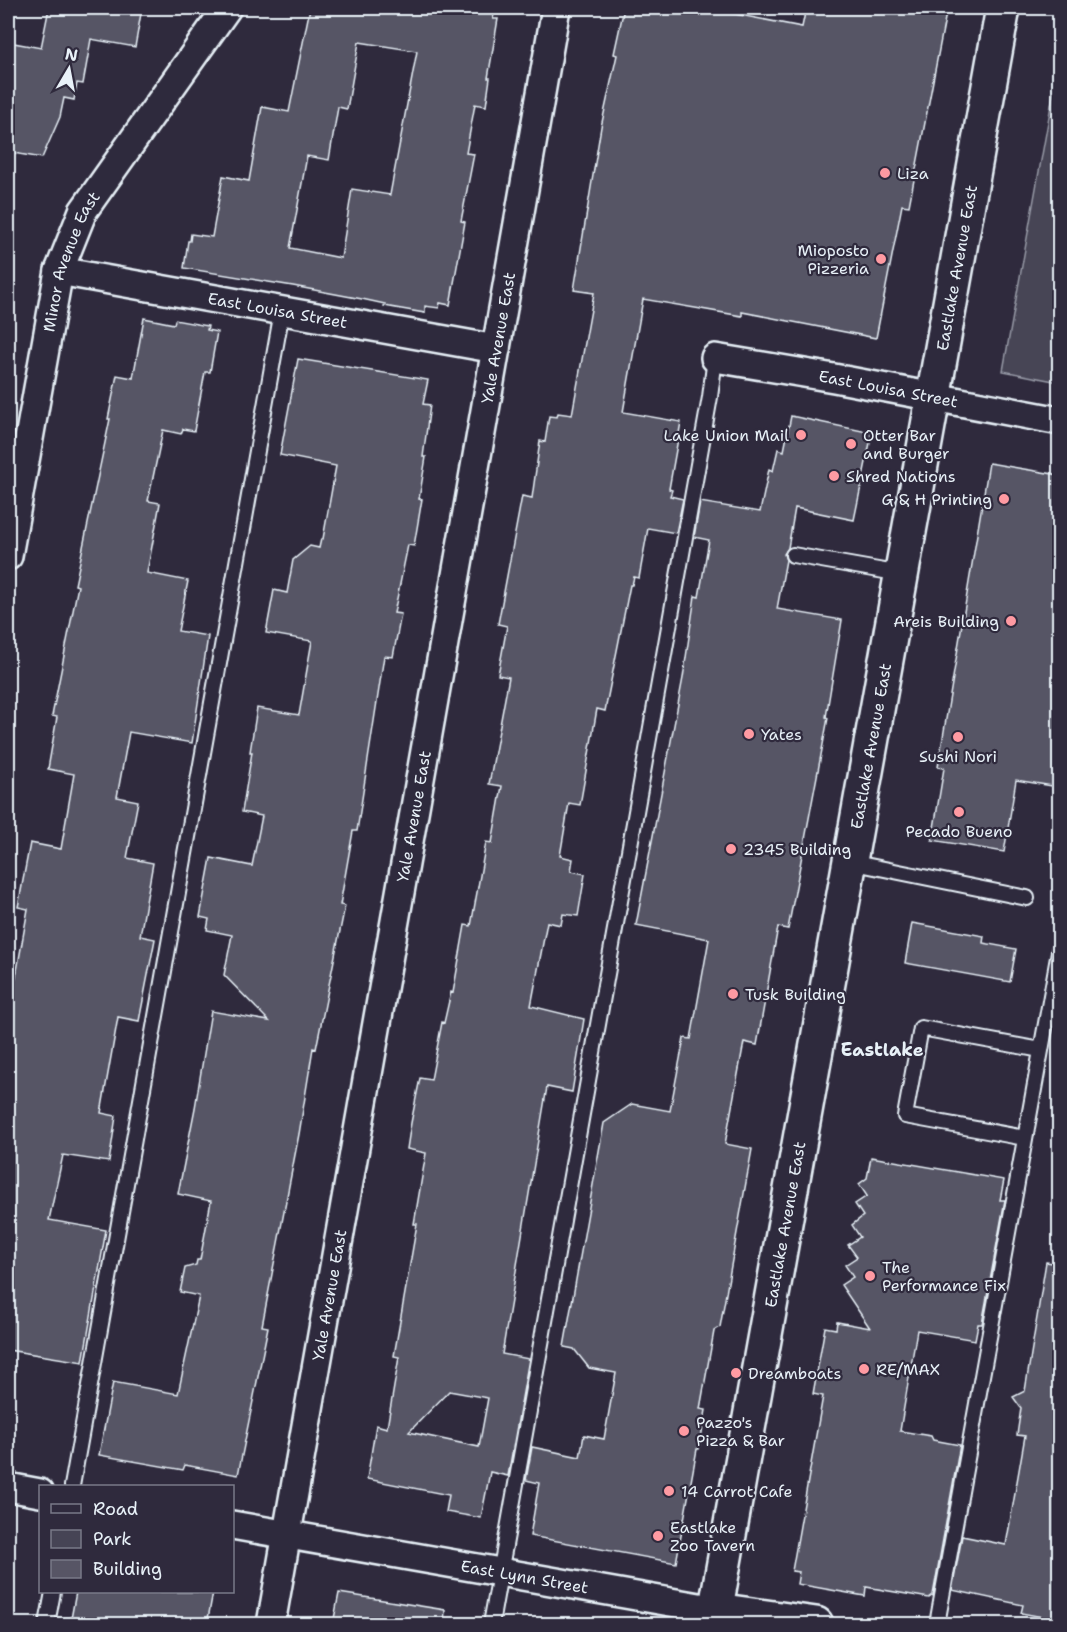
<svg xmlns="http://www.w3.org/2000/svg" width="1067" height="1632" viewBox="0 0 1067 1632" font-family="'Shantell Sans',sans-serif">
<rect width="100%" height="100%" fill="#2f2a3d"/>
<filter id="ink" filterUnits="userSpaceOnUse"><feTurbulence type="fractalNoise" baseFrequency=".0167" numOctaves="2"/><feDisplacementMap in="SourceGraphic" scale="12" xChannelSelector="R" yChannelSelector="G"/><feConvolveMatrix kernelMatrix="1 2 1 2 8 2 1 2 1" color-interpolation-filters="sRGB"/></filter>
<g filter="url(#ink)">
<path fill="#464455" stroke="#979aa6" stroke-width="1.5" d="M1059 61V382L1003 371Z"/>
<path fill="#575565" stroke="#e8f1f8" stroke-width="1.5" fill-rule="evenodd" d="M49 8H142L135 47 91 39 83 84 77 83 74 100 64 98 60 117 42 158 8 152V42L41 48Z
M310 8H453L494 14 493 19H498L488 78H490L486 106 475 104 466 153 474 154 461 221 465 222 450 305 440 303 439 308 425 306V313L384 306 385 304 362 299 293 286 184 268 188 241H190L191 234 212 237 223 176 249 181 262 107 289 112ZM359 42 417 51 390 195 352 189 341 258 290 248 307 156 329 160 338 107 347 109Z
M624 8H704L802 27 806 8H947L909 206 902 205 876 338 742 312V316L643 299 623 412 681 422 669 489 672 490 670 496 683 499 676 533 648 528 639 578 634 577 632 585H630L605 711 597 709 580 805 569 803 560 856 573 859 571 871 585 874 578 916 563 914 561 925 547 922 531 1006 584 1019 572 1092 547 1087 502 1354 529 1359 508 1476 490 1472 481 1518 446 1512 449 1495 367 1479 376 1425 387 1428 399 1357 394 1356 417 1224H414L426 1153 407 1149 411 1123 420 1078 431 1080 442 1022 444 1023 451 992 453 993 465 925 471 926 486 842 492 843 502 786 489 784 509 677 498 675 507 626 498 624 522 496 532 498 540 441 545 442 549 416 557 417 558 413 572 415 594 293 574 290 601 127 617 55 614 54ZM449 1391 488 1398 479 1447 409 1432Z
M144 318 174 324 175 320 208 326 207 330 217 332 210 372H205L194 431 183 429 181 434 163 430 148 501 160 503 147 573 188 581 178 631 208 636 192 743 129 732 117 797 138 801 127 858 153 863 140 936 155 939 139 1021 118 1017 101 1113 116 1116 109 1162 63 1155 49 1220 106 1230 83 1362 8 1350V1021L28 909 18 907 30 843 61 849 74 774 48 769 57 717 52 716 78 586 75 585 110 419H108L117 375 133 378Z
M298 359 428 380 423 404 430 405 423 457H426L419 499H422L414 546 408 545 394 613 401 614 393 657 384 656 357 831H353L340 905 345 906 316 1049 313 1048 299 1134 262 1326 268 1327 238 1475 185 1465 183 1470 99 1455 113 1382 178 1394 199 1296 180 1292 185 1268 196 1265 197 1260H200L211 1201 178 1194 195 1108 211 1011 269 1021 224 975 232 935 207 930 209 919 200 917 211 858 252 866 262 816 242 812 252 752H250L257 708 299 715 312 641 266 633 274 590 287 593 293 560 310 546 319 548 321 539H323L336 466 280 455Z
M791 416 872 433 854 520 795 508 788 548 784 554 786 560 777 609 842 620 826 717 828 718 788 929 778 927 757 1045 744 1042 725 1144 752 1149 720 1327 714 1331 700 1409 706 1410 699 1449H697L676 1563 530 1536 539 1483 526 1480 532 1447 580 1457 584 1435 604 1439 616 1373 589 1368 574 1349 564 1347 604 1123 632 1104 670 1111 684 1038 691 1039 709 939 636 925 683 678 695 596 699 597 709 540 694 537 700 502 760 512 769 469 773 471 778 449 784 451Z
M989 463 1059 475V787L1016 780 1004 852 932 840 944 768 938 767Z
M912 923 984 936 983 943 1016 949 1010 982 905 963Z
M871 1157 1004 1180 1000 1200H1005L982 1324H978L975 1340 917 1330 900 1431 931 1436 933 1440 960 1445 933 1595 929 1598 866 1587 865 1596 797 1584 799 1572 792 1571 823 1396 813 1394 825 1327 836 1329 837 1322 870 1328 841 1285 853 1277 845 1265 857 1257 848 1245 860 1237 852 1225 863 1216 855 1204 867 1196 859 1184 867 1178Z
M1046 1262 1059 1264V1620L1021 1613 1023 1605 952 1590 962 1536 1006 1545 1025 1436 1017 1435 1021 1408 1013 1397 1025 1391Z
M76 1592H213L207 1624H102L71 1619Z
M339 1593 445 1610 444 1624H333Z"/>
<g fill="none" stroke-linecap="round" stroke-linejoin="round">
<g stroke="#e8f1f8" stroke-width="18">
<path id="service" d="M793 555 901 574
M850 862 1027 898
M1025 1138 905 1116 921 1028 1041 1050
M72 1486 282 311
M47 1624 53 1592
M491 1624 710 397 715 358
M937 1624 1060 946"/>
</g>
<g stroke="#e8f1f8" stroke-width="32">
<g id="minor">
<path id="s1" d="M59 271 496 349"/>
<path id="s2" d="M715 358 834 378 1060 421"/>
<path id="s3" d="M8 556 59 271 83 211 227 8"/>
<path d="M8 1487 40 1493"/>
<path id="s4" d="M232 1525 716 1610"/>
<path id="s5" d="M271 1624 556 8"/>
</g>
</g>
<g stroke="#e8f1f8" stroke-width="38">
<path id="tertiary" d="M716 1610 816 1624"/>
</g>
<g stroke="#e8f1f8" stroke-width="38">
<g id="secondary">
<path id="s6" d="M713 1624 1003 8"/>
</g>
</g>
<use href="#service" stroke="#2f2a3d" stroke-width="14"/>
<use href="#minor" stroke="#2f2a3d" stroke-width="27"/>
<use href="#tertiary" stroke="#2f2a3d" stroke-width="33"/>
<use href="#secondary" stroke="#2f2a3d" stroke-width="33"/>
</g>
</g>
<g fill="#ff9aa2" stroke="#2f2a3d" stroke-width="2">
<circle cx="885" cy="173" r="6"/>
<circle cx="881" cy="259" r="6"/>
<circle cx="801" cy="435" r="6"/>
<circle cx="851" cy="444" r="6"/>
<circle cx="834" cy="476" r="6"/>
<circle cx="1004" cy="499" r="6"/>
<circle cx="1011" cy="621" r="6"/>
<circle cx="749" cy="734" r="6"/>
<circle cx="958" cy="737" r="6"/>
<circle cx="959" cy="812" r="6"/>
<circle cx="731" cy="849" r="6"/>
<circle cx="733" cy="994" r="6"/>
<circle cx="870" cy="1276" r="6"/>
<circle cx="864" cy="1369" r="6"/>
<circle cx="736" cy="1373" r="6"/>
<circle cx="684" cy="1431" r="6"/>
<circle cx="669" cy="1491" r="6"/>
<circle cx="658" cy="1536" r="6"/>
</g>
<g text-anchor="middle" stroke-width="4.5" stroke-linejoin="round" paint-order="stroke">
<g font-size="16" fill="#e8f1f8" stroke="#2f2a3d" text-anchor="start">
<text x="897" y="179">Liza</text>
<text x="869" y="256" text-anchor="end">Mioposto<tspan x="869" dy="18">Pizzeria</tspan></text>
<text x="789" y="441" text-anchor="end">Lake Union Mail</text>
<text x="863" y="441">Otter Bar<tspan x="863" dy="18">and Burger</tspan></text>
<text x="846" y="482">Shred Nations</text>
<text x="992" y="505" text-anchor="end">G &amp; H Printing</text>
<text x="999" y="627" text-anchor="end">Areis Building</text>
<text x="761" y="740">Yates</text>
<text x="958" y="762" text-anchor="middle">Sushi Nori</text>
<text x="959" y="837" text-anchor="middle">Pecado Bueno</text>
<text x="743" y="855">2345 Building</text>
<text x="745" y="1000">Tusk Building</text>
<text x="882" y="1273">The<tspan x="882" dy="18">Performance Fix</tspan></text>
<text x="876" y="1375">RE/MAX</text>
<text x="748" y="1379">Dreamboats</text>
<text x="696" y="1428">Pazzo's<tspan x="696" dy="18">Pizza &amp; Bar</tspan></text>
<text x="681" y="1497">14 Carrot Cafe</text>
<text x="670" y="1533">Eastlake<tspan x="670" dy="18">Zoo Tavern</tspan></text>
</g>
<g font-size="16" fill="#e8f1f8" stroke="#2f2a3d">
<text dy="6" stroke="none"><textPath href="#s3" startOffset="302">Minor Avenue East</textPath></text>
<text dy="6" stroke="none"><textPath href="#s6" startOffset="1378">Eastlake Avenue East</textPath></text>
<text dy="6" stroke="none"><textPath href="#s1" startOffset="222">East Louisa Street</textPath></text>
<text dy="6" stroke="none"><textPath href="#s5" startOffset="1306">Yale Avenue East</textPath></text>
<text dy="6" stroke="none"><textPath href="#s2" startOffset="176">East Louisa Street</textPath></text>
<text dy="6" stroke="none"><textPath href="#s6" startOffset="892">Eastlake Avenue East</textPath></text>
<text dy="6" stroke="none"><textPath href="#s5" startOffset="820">Yale Avenue East</textPath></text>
<text dy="6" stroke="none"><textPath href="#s6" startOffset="406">Eastlake Avenue East</textPath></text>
<text dy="6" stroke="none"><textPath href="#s5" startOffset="334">Yale Avenue East</textPath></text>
<text dy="6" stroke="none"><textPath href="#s4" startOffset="297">East Lynn Street</textPath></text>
</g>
<g font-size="18" font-weight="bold" fill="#e8f1f8" stroke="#2f2a3d">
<text x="882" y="1056">Eastlake</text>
</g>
</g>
<rect width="1067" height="1632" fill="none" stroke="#2f2a3d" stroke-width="30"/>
<rect x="15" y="15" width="1037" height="1602" fill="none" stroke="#e8f1f8" stroke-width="2" filter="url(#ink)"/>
<rect x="39" y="1485" width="195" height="108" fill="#2f2a3d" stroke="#797a88" stroke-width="1.5"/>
<rect x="51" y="1504" width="30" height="9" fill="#2f2a3d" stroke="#797a88" stroke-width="1.5"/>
<text x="93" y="1515" font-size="18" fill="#e8f1f8">Road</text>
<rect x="51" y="1530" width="30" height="18" fill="#464455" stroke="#797a88" stroke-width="1.5"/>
<text x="93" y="1545" font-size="18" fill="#e8f1f8">Park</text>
<rect x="51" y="1560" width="30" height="18" fill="#575565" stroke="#797a88" stroke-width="1.5"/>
<text x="93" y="1575" font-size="18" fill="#e8f1f8">Building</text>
<g transform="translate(69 69) rotate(10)" stroke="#2f2a3d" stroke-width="4.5" paint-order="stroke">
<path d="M0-4.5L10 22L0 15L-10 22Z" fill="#e8f1f8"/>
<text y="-9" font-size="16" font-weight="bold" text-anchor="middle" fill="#e8f1f8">N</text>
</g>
</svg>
